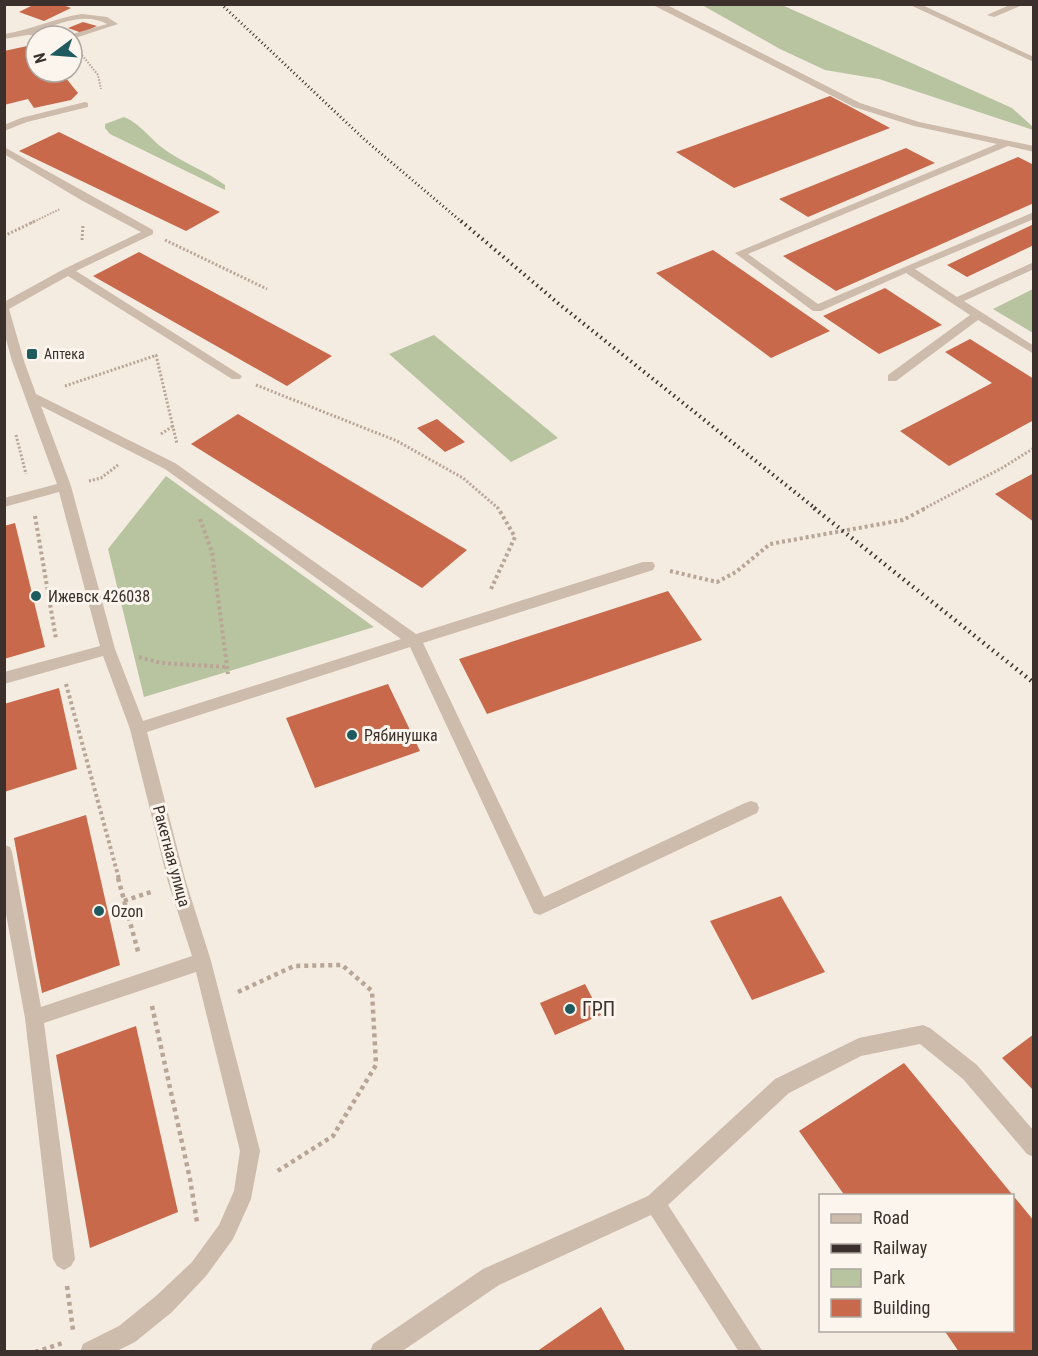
<svg xmlns="http://www.w3.org/2000/svg" width="1038" height="1356" viewBox="0 0 1038 1356" font-family="'Roboto Condensed',sans-serif">
<rect width="100%" height="100%" fill="#f4ebe1"/>
<path fill="#b8c4a0" d="M702 5H782L1012 108 1033 127V130L879 79 825 70 780 49Z
M124 117C139 123 148 136 160 146 180 162 205 170 225 185V190L110 134 105 128V124Z
M1033 289V333L993 309Z
M434 335 558 438 511 462 389 354Z
M166 476 374 627 144 697 108 549Z"/>
<path fill="#c8694b" d="M35 4H60L71 8 44 21 19 12Z
M83 22 97 26 82 33 68 28Z
M32 45 36 46V72H61L78 93 71 100 34 108 28 99 4 105V51Z
M830 96 890 128 734 188 676 152Z
M59 132 220 212 186 231 19 151Z
M906 148 935 163 808 217 779 199Z
M1018 157 1034 165V203L836 291 783 256Z
M1034 224V245L967 277 947 265Z
M713 250 830 331 771 358 656 273Z
M139 252 332 356 287 386 93 276Z
M885 288 942 325 879 354 823 316Z
M970 339 1034 379V420L949 466 900 431 992 383 945 352Z
M238 414 467 550 422 588 191 444Z
M437 419 465 442 445 452 417 428Z
M1034 473V522L995 494Z
M15 523 45 647 4 659V526Z
M668 591 702 640 487 714 459 659Z
M388 684 420 751 315 788 286 718Z
M59 688 77 769 4 792V704Z
M86 815 120 965 42 993 14 838Z
M781 896 825 972 752 1000 710 921Z
M585 984 601 1015 555 1035 540 1003Z
M136 1026 178 1212 90 1248 56 1055Z
M1034 1034V1091L1002 1058Z
M904 1063 1034 1221V1352H959L944 1330H1012V1196H845L799 1131Z
M601 1307 626 1352H536Z"/>
<g fill="none" stroke-linecap="round" stroke-linejoin="round">
<path stroke="#b9a596" stroke-width="2" stroke-dasharray="1.5 1.5" stroke-linecap="butt" d="M82 55 98 75 101 89
M31 223 60 209"/>
<path stroke="#b9a596" stroke-width="3" stroke-dasharray="2 2" stroke-linecap="butt" d="M4 236 35 221
M82 240 83 224
M165 240 267 289
M156 355 177 444
M256 385 397 441 463 478 499 509
M65 386 157 355
M161 434 173 426
M16 435 26 474
M89 481 101 478 118 465
M923 509 1002 468 1034 448"/>
<path stroke="#b9a596" stroke-width="4" stroke-dasharray="3 3" stroke-linecap="butt" d="M35 516 56 639
M200 519 212 552 228 674
M670 571 717 582 736 572 770 544 903 520 926 508
M491 589 515 537 498 508
M139 657 161 663 227 667
M66 684 119 879"/>
<path stroke="#b9a596" stroke-width="4.5" stroke-dasharray="4 4" stroke-linecap="butt" d="M118 878 139 955
M124 901 151 892
M238 992 294 966 342 965 372 991 376 1065 333 1136 276 1172
M152 1006 190 1179 197 1222
M67 1286 73 1330
M35 1352 63 1343"/>
<path fill="#cdbbac" fill-rule="evenodd" d="M651 4 669 6 860 103 919 122 1034 146V152L1008 146 748 254 818 304 1034 212V219L915 269 957 297 1034 262V269L964 301 1034 346V354L978 320 896 381H888V375L970 315 906 273 821 311H813L735 253 997 144 914 126 854 107Z
M908 4H920L1034 57V62Z
M1012 4H1025L994 17 987 15Z
M82 14 107 17 118 24 72 39V36L69 35 107 24C85 12 59 23 38 32L61 36 27 35 4 39V34C31 30 55 18 82 14Z
M85 102 88 103V107L27 122 4 131V125L21 118Z
M4 147 153 230V234L76 271 242 376 240 379H232L68 276 9 309 24 361 36 394 175 463 416 634 643 562H653L655 566 653 570 423 643 544 897 745 803 751 801 757 803 759 808 757 813 540 915 534 913 410 647 147 732 186 882 211 961 260 1151 251 1199 233 1239 206 1276 172 1312 135 1342 115 1352H80L83 1344 119 1326 156 1296 192 1262 219 1225 234 1191 240 1151 196 972 44 1023 75 1259 71 1266 64 1270 57 1266 53 1259 25 1018 4 903V845L10 847 12 852 41 1007 192 956 168 882 130 729 103 656 4 684V672L100 646 59 492 4 507V498L57 484 12 361 4 332V302L64 269 141 232 81 200 4 154ZM41 406 165 469 401 639 143 721 115 649 71 486Z
M923 1025 930 1028 977 1065 1034 1131V1157L1027 1154 963 1079 920 1044 861 1056 789 1093 668 1205 763 1352H739L651 1215 499 1285 401 1352H370L373 1344 483 1269 648 1196 775 1079 859 1038Z"/>
<path stroke="#3b302b" stroke-width="3" stroke-dasharray="1 3" stroke-linecap="butt" d="M221 4 365 140 463 223"/>
<path stroke="#3b302b" stroke-width="4" stroke-dasharray="1.5 4" stroke-linecap="butt" d="M461 221 559 304 816 509"/>
<path stroke="#3b302b" stroke-width="4.5" stroke-dasharray="1.5 4.5" stroke-linecap="butt" d="M814 508 1034 683"/>
</g>
<g fill="#1f5a5e" stroke="#fbf5ee" stroke-width="2">
<rect x="26" y="348" width="12" height="12" rx="3"/>
<circle cx="36" cy="596" r="6"/>
<circle cx="352" cy="735" r="6"/>
<circle cx="99" cy="911" r="6"/>
<circle cx="570" cy="1009" r="6"/>
</g>
<g text-anchor="middle" stroke-width="6" stroke-linejoin="round" paint-order="stroke">
<g font-size="14" fill="#3b302b" stroke="#fbf5ee" text-anchor="start">
<text x="44" y="359">Аптека</text>
</g>
<g font-size="16" fill="#3b302b" stroke="#fbf5ee" text-anchor="start">
<text x="48" y="602">Ижевск 426038</text>
<text x="364" y="741">Рябинушка</text>
<text x="111" y="917">Ozon</text>
</g>
<g font-size="16" fill="#3b302b" stroke="#fbf5ee">
<text transform="translate(172 856) rotate(75)" y="6">Ракетная улица</text>
</g>
<g font-size="20" fill="#3b302b" stroke="#fbf5ee" text-anchor="start">
<text x="582" y="1016">ГРП</text>
</g>
</g>
<rect width="1038" height="1356" fill="none" stroke="#3b302b" stroke-width="12"/>
<rect x="819" y="1194" width="195" height="138" fill="#fbf5ee" stroke="#aea6a0" stroke-width="1.5"/>
<rect x="831" y="1214" width="30" height="9" fill="#cdbbac" stroke="#aea6a0" stroke-width="1.5"/>
<text x="873" y="1224" font-size="18" fill="#3b302b">Road</text>
<rect x="831" y="1244" width="30" height="9" fill="#3b302b" stroke="#aea6a0" stroke-width="1.5"/>
<text x="873" y="1254" font-size="18" fill="#3b302b">Railway</text>
<rect x="831" y="1269" width="30" height="18" fill="#b8c4a0" stroke="#aea6a0" stroke-width="1.5"/>
<text x="873" y="1284" font-size="18" fill="#3b302b">Park</text>
<rect x="831" y="1299" width="30" height="18" fill="#c8694b" stroke="#aea6a0" stroke-width="1.5"/>
<text x="873" y="1314" font-size="18" fill="#3b302b">Building</text>
<g transform="translate(54 54) rotate(254)"><circle r="28" fill="#fbf5ee" stroke="#aea6a0" stroke-width="1.5"/>
<path d="M0-4.5L10 22L0 15L-10 22Z" fill="#1f5a5e"/>
<text y="-9" font-size="16" font-weight="bold" text-anchor="middle" fill="#3b302b">N</text>
</g>
</svg>
